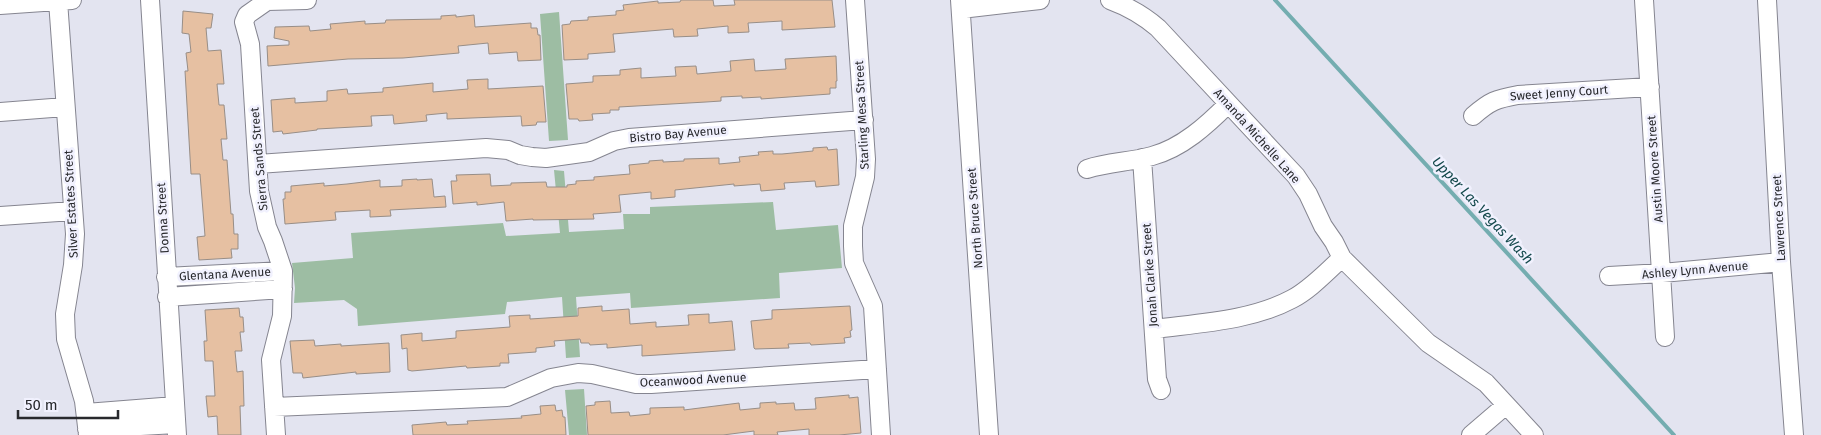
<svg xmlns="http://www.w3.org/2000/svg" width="1821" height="435" viewBox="0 0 1821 435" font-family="'Fira Sans',sans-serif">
<rect width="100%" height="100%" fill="#e3e4f0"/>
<path fill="#9dbda3" d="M559 12 568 140 549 141 540 14Z
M554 170 564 171 569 232 624 229 623 214H650V207L773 202 776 230 838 225 842 268 779 273 780 298 631 308 630 293 576 297 580 357 566 358 562 297 507 302 505 314 358 326 357 309 344 300 294 303 295 288 292 263 353 258 351 233 503 223 506 236 560 233Z
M584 389 587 435H569L565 390Z"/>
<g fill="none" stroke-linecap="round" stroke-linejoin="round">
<path stroke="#74adb0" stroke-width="4" d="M1275 0 1674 435"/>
</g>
<path fill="#e6c0a2" stroke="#988e87" d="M681 0H713L714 6 735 5 734 0H832L835 27 782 30V21L748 23 749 32 728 33V26L697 29 698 36 674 37 673 29 613 34 615 52 588 54V59L564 60 562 25 570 24 571 21 588 20V17L616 15V11L624 10 623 5 658 1V3L680 2Z
M183 11 213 14 211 28H206L208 51 221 50 224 84H217L219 105H224L227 139H221L223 160H227L231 214H233L234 234H238V249H231L232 258 199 260 197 237 205 236 200 174H191L185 71H188L186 53 191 52 189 34 182 33Z
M456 15V17L474 15 475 27 531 23V28H537L538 35H540L541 60 518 61 517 52 489 54 488 43 458 46 459 53 403 58 348 59 268 66 267 46 289 45V41L274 38 275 27 309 26 310 31 331 29 330 24 365 21V24L385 23 386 20 441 19V16Z
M836 56 837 81H836V88H830V94L761 99V97L742 98V96L721 97V101L706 102 619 107V110H610V113L592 114 593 120 579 121 578 119H569L566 84 593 82V76L620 75V70L641 68V78L676 76 675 67 696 66 697 74 731 71 730 61 754 59 755 71 786 69 785 59Z
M488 79V89L543 86 546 122H537L536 125 522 126 521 116 447 119V113L426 115 427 121 394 124 393 115 371 116 372 126 317 129V130L283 134 282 131 273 132 271 100 295 98V103L327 101V91L347 89 348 94 383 92V88L433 83V92L468 89 467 80Z
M827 147 828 150 837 149 839 185 816 187 815 181 784 183 785 189 761 191 760 184 734 186V184L675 190V197L651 199V192L619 195 621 212 593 214 594 219 533 220V219L506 221 504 202 477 205V202L453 204 451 181H457L456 175 490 174 491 186 511 185V183L546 182 547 187H567V185L576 184V181L594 180V177L630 174 629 165 649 163V161L663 160V162L684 161V159L719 158V164L740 162 739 157 759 155 758 152 773 151V154H782L813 151V148Z
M417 179V180L432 179 434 197 445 196 446 207 390 210 391 216 370 217V210L335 212 336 220 285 224 283 199H285V192H291V186L324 183V186L347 184 380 180V187L402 186V180Z
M602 306V311L629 309 630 324 656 322V327L689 325 688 315 709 314V323L732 321 735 350 642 356V345L607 348V344L590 345 589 343H581L580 339 554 341 555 346 536 348V352L508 354 509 363H500V366L467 368 466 366 412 371 408 370 407 348 402 349 401 335 422 333V341L456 338V331L510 327 509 316 530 315V319L578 316V308Z
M850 306 852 330 850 331 851 337 844 338 845 343 811 345 810 343 788 344 789 348 755 349 754 348 751 321 772 319V310Z
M239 308 240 317H243L244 332H240L242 351H235L237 372 243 371 244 406H240L241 435H218L217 416 208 417 206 396H215L213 361H205L204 341H207L205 310Z
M314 340 315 346 341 344V346L389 343 390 372 356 374V372L303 378 302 373H293L290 341Z
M849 395V398L858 397 861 433 839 435H809V429L777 432 778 435H754V431L723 435H588L586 406 595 405V402L610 401 611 413 629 412 630 416 650 414V408L684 407V410L739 403 740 410 760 408V403L776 402V404L794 403 795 410 816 409 815 398Z
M555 405 556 411 562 410 563 417H565L566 435H413L412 425 446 422 447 425 468 424 467 421 522 418 521 416 541 414 540 406Z"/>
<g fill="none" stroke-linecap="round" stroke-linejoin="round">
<g stroke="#858590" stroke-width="20">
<path id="minor" d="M150 0 177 435
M855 0 866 159 865 177 853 226V246L854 263 873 306 881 435
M960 0 989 435
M1110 0C1129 7 1143 15 1158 28L1296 176 1308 194 1323 226 1334 242 1342 258 1428 343 1486 383 1534 435
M1644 0 1665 337
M1767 0 1781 262 1794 435
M58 1 75 234 73 265 65 314 66 339 84 401 88 435
M0 5 72 0
M961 9 1040 0
M0 112 65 107
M1473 116C1490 101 1496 99 1518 95L1650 87
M1142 158 1157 379 1161 390
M258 164 486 148 508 150 520 155 532 157 546 158 589 152 614 141 629 138 864 120
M1087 169C1108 162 1131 162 1152 156 1182 148 1207 125 1228 104
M0 216 73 211
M1609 276 1662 273 1781 262
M166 277 283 271
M167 297 283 289
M1154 329C1199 323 1251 321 1292 299 1311 289 1326 272 1342 258
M274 407 507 397 551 378 578 373 592 374 636 384H651L877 369
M86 413 175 406
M87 429 176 424
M276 435 271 360 282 316 283 271 273 241 267 227 259 191 250 44 244 22 247 15 267 1 307 0
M1471 435 1506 405"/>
</g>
<use href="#minor" stroke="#fff" stroke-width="18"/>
</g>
<g text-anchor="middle" stroke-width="5" stroke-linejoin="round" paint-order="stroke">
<g font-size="12" fill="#28292d" stroke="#f1f1fe">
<text transform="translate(1559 93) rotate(-4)" y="4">Sweet Jenny Court</text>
<text transform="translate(862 115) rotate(-93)" y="4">Starling Mesa Street</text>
<text transform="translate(678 134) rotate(-5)" y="4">Bistro Bay Avenue</text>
<text transform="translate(1257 136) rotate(48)" y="4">Amanda Michelle Lane</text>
<text transform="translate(259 159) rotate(-95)" y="4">Sierra Sands Street</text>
<text transform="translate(1655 169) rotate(-94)" y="4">Austin Moore Street</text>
<text transform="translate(71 204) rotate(-93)" y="4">Silver Estates Street</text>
<text transform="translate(163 218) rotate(-93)" y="4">Donna Street</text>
<text transform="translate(975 218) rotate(-94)" y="4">North Bruce Street</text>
<text transform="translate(1779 218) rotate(-93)" y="4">Lawrence Street</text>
<text transform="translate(1695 270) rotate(-5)" y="4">Ashley Lynn Avenue</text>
<text transform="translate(225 274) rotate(-3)" y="4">Glentana Avenue</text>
<text transform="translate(1150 275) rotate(-94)" y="4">Jonah Clarke Street</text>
<text transform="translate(693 380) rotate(-3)" y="4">Oceanwood Avenue</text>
</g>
<g font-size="14" font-style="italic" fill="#13484b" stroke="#f1f1fe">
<text transform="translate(1483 210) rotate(47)" y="5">Upper Las Vegas Wash</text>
</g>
</g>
<path d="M18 410v8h100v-8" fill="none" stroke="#28292d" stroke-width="2.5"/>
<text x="25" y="410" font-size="15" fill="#28292d" stroke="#f1f1fe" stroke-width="4" paint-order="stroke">50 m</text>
</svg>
